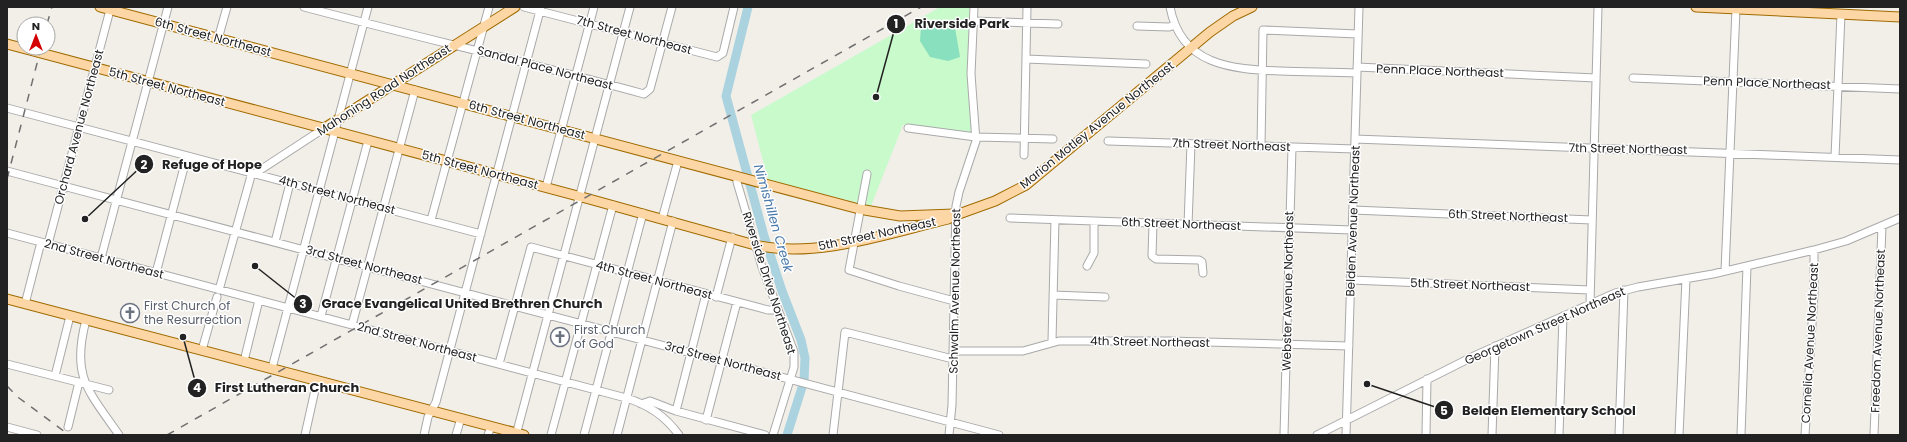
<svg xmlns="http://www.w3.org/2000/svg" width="1907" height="442" viewBox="0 0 1907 442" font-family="Poppins,sans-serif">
<rect width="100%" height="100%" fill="#f2efe9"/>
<path fill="#c8facc" d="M940 7H970L967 79 972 133 903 125 871 206 768 180 751 115Z"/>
<path fill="#88e0be" d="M921 27 955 28 960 57 948 61 930 57 920 41Z"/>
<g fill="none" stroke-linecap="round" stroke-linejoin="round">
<path stroke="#aad3df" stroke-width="9" d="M748 7 726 96 764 236 782 291 801 340 805 358 804 381 787 435"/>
<g stroke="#a9a9a9" stroke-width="9">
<path id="minor" d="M304 7C417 37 531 63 644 94L650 89 672 7
M524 7 717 57 723 53 734 7
M1170 7C1181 66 1232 69 1280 71 1306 72 1332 72 1357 73
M973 21 1058 24
M1137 26 1169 27 1175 25
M218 39 227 7
M1026 59 1146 64
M1357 67 1596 78
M1633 78 1900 89
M7 108 481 234
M908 128 976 137 1053 139
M1355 139 1900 160
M1108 141 1355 149
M1261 146 1263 30 1358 34
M1024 155 1027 7
M1835 157 1841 14
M7 171 999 435
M867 174 849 270 899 286 954 301
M737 177V182L762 267 794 352V367L773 435
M546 187 594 7
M1353 210 1592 220
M1010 218 1352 230
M662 219 678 161
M431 220 489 7
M1153 223 1152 256 1156 259 1199 260 1202 262 1203 273
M1188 225 1191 144
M7 233 626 398C647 404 666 417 679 435
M275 242 290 183
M48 244 110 10
M101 258 168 7
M1087 266 1094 253V221
M1725 271 1736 9
M156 273 187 156
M1351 280 1590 290
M219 290 251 176 323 129
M1053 295 1105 297
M716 297 732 237
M25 304 41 242
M1590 304 1598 7
M321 316 368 141
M86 320C71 377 88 390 119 435
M352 325 415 90
M1052 341 1055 220
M202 350 217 297
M953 351H1023L1059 341H1169L1349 346
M244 361 259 300
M7 364 109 390
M499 364 531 247 768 310H778
M272 368 368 7
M55 376 70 316
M641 404 650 401 676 411 765 435
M676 411 706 294
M706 420 737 302
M7 427 37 435
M68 427 79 382
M305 435 317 381
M424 435 428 417 436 402 541 7
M456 435 461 418
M488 435 491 426
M516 435 630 7
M551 435 613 205
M584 435 643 213
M617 435 673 221
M833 435 845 332 953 359
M949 435 952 405 956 206 959 192 976 141 971 74 974 7
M1284 435 1292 147
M1317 435 1476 355 1615 293 1638 287 1713 274 1814 250 1846 241 1900 218
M1346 435 1359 7
M1426 435 1427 379
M1492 435 1495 346
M1559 435 1563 316
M1619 435 1624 290
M1679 435 1686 279
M1741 435 1747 266
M1805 435 1814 293V250
M1874 435 1882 226"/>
</g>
<g stroke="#a06b00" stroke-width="11">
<path id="major" d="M100 7 859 209 900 216 954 214
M1696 7 1900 17
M7 44 589 199 755 245C816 259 889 233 948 219L956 215 995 201 1026 185 1210 32 1233 16 1252 7
M323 129 515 7
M7 299 524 435"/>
</g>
<use href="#minor" stroke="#fff" stroke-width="7"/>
<use href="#major" stroke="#fcd6a4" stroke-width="9"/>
<path stroke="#707070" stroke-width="1.5" stroke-dasharray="8 8" stroke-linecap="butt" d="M47 24 52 7
M7 179 41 48
M7 386 19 398 69 435
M167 435 921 7"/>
</g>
<defs>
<g id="church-ring" transform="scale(1)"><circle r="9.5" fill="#fff" stroke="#6b7280" stroke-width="1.5"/><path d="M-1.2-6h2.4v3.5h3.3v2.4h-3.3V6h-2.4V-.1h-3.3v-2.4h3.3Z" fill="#6b7280"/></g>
</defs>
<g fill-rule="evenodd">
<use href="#church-ring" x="130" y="313"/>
<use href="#church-ring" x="560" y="337"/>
</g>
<g text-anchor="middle" stroke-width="3" stroke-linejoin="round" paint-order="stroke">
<g font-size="12" fill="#222" stroke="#fff">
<text transform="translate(634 35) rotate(15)" y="4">7th Street Northeast</text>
<text transform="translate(213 37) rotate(15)" y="4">6th Street Northeast</text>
<text transform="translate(545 68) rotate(15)" y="4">Sandal Place Northeast</text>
<text transform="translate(1440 71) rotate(2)" y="4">Penn Place Northeast</text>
<text transform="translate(1767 83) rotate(2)" y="4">Penn Place Northeast</text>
<text transform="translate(167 87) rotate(15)" y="4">5th Street Northeast</text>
<text transform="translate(384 90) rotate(-33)" y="4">Mahoning Road Northeast</text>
<text transform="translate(527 120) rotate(15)" y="4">6th Street Northeast</text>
<text transform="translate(1097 125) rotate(-39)" y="4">Marion Motley Avenue Northeast</text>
<text transform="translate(79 127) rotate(-75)" y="4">Orchard Avenue Northeast</text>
<text transform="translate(1231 145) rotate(2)" y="4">7th Street Northeast</text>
<text transform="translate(1628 149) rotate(1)" y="4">7th Street Northeast</text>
<text transform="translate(480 170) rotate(15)" y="4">5th Street Northeast</text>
<text transform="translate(337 195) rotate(15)" y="4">4th Street Northeast</text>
<text transform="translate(1508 216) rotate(2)" y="4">6th Street Northeast</text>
<text transform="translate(1353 221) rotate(-88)" y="4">Belden Avenue Northeast</text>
<text transform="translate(1181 224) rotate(2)" y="4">6th Street Northeast</text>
<text transform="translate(877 234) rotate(-12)" y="4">5th Street Northeast</text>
<text transform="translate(104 259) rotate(15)" y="4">2nd Street Northeast</text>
<text transform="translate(364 265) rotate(15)" y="4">3rd Street Northeast</text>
<text transform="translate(654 280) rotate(15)" y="4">4th Street Northeast</text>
<text transform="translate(769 283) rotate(72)" y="4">Riverside Drive Northeast</text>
<text transform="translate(1470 285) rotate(2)" y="4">5th Street Northeast</text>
<text transform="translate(955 291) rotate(-89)" y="4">Schwalm Avenue Northeast</text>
<text transform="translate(1288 291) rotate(-89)" y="4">Webster Avenue Northeast</text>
<text transform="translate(1545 326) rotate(-24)" y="4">Georgetown Street Northeast</text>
<text transform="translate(1878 331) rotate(-88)" y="4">Freedom Avenue Northeast</text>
<text transform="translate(417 342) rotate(15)" y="4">2nd Street Northeast</text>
<text transform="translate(1150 342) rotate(1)" y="4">4th Street Northeast</text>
<text transform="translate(1810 343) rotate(-87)" y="4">Cornelia Avenue Northeast</text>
<text transform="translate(723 361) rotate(15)" y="4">3rd Street Northeast</text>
</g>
<g font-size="12" fill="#5b616d" stroke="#fff" text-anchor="start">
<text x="144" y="310">First Church of<tspan x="144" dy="14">the Resurrection</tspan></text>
<text x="574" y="334">First Church<tspan x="574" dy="14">of God</tspan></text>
</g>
<g font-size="13" font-style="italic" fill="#4a7aab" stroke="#fff">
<text transform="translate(774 218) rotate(74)" y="5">Nimishillen Creek</text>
</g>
</g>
<path fill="none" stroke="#222" stroke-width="1.5" d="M876 97L896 24M85 219L144 164M255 266L303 304M183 337L197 388M1367 384L1444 410"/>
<g fill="#222" stroke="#fff" stroke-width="1.5">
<circle cx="876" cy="97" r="4"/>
<circle cx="85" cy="219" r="4"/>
<circle cx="255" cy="266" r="4"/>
<circle cx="183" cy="337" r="4"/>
<circle cx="1367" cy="384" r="4"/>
<circle cx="896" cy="24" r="10"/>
<circle cx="144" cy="164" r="10"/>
<circle cx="303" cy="304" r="10"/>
<circle cx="197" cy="388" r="10"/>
<circle cx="1444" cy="410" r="10"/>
</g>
<g font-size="12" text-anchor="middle" font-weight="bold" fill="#fff">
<text x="896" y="28">1</text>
<text x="144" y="169">2</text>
<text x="303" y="308">3</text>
<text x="197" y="392">4</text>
<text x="1444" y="415">5</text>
</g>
<g font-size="13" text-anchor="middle" font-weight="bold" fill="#222" stroke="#fff" stroke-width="3" stroke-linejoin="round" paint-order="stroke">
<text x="962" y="28">Riverside Park</text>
<text x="212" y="169">Refuge of Hope</text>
<text x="462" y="308">Grace Evangelical United Brethren Church</text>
<text x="287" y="392">First Lutheran Church</text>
<text x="1549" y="415">Belden Elementary School</text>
</g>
<rect width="1907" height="442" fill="none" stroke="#222222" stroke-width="16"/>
<g transform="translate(36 36)"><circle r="19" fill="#ffffff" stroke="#a7a7a7"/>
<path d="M0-3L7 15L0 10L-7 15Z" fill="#d40000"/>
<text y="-6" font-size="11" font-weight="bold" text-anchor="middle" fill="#222222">N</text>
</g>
</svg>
